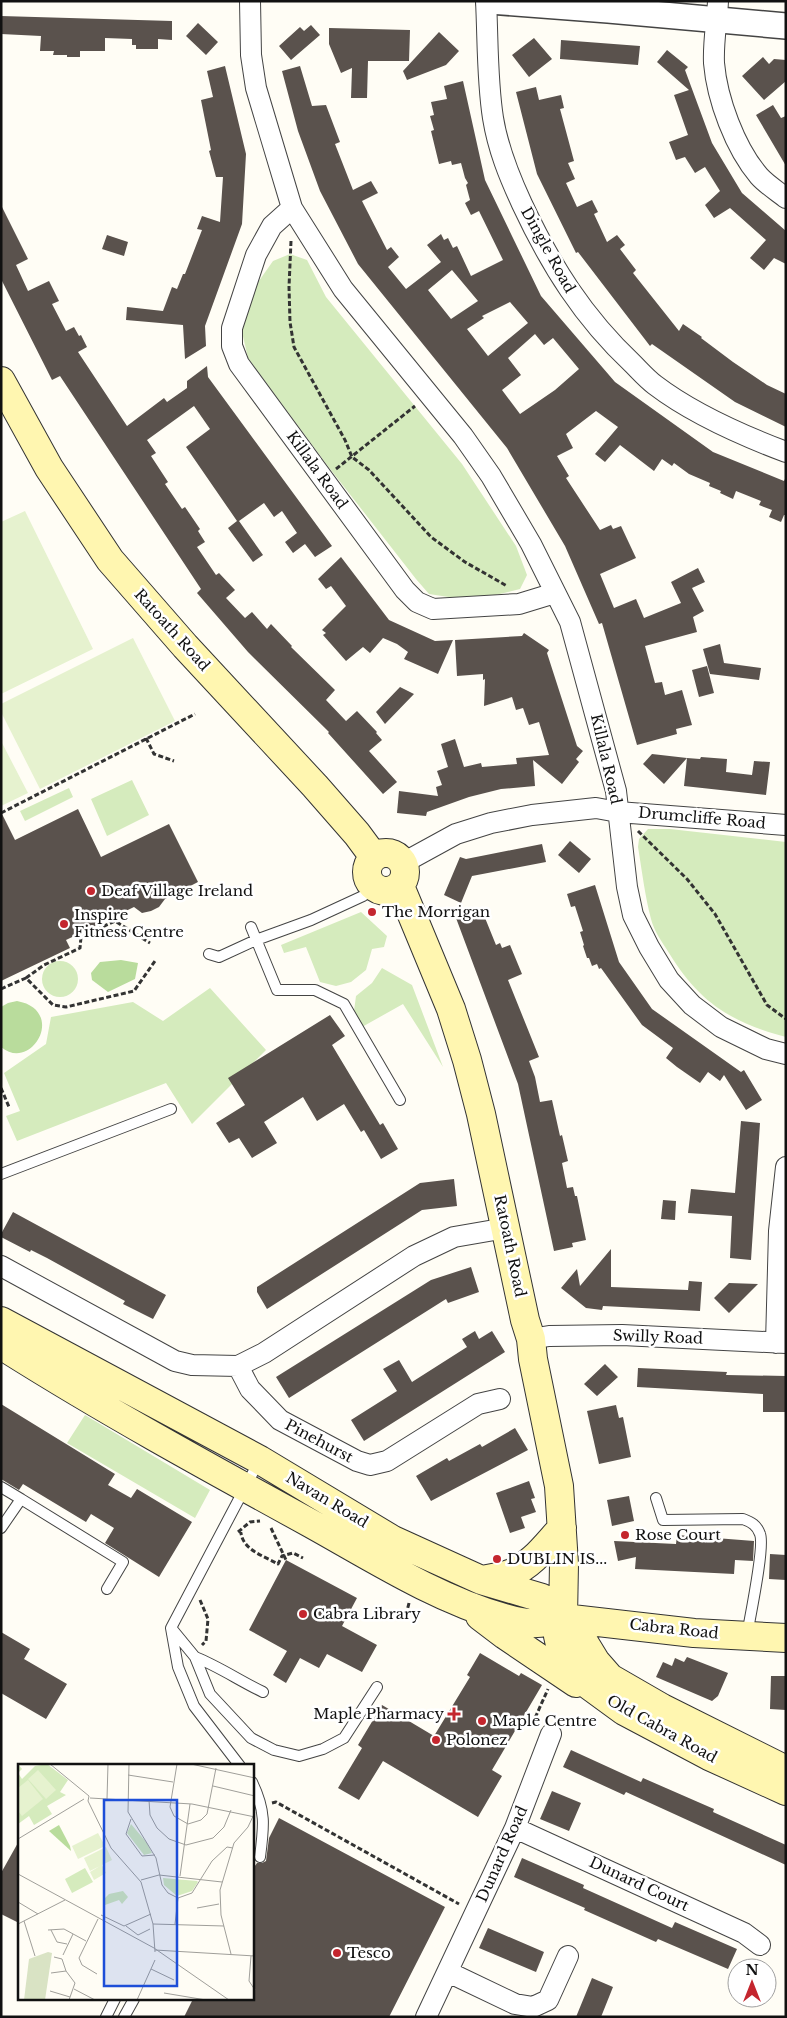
<svg xmlns="http://www.w3.org/2000/svg" width="787" height="2018" viewBox="0 0 787 2018" font-family="'Libre Baskerville',serif">
<rect width="100%" height="100%" fill="#fffdf5"/>
<path fill="#d5ebbd" d="M290 254 307 260 326 297 462 464 516 546 527 575 520 589 488 597 455 598 429 594 416 579 327 465 248 358 242 332 249 295 273 261Z
M132 780 149 815 107 836 91 799Z
M69 788 73 797 25 821 20 811Z
M648 829H670L786 842V1037C730 1022 699 1002 669 953 662 942 654 931 651 919 645 896 642 871 638 847L639 839Z
M361 912 387 936 384 947 372 949 366 970 351 982 336 986 320 982 306 947 284 953 281 945Z
M42 979a18 18 0 1 1 36 0a18 18 0 1 1-36 0Z
M382 968 412 985 443 1067 403 1004 362 1027 354 1011 356 996 372 983Z
M210 988 266 1050 192 1124 166 1083 17 1141 6 1116 20 1111 4 1073 46 1044 51 1017 133 1002 163 1021Z
M85 1415 210 1490 195 1518 67 1443Z"/>
<path fill="#b9dc9c" d="M121 960 138 963 135 979 108 992 92 980 91 973 100 962Z
M17 1001C67 1010 32 1073 1 1047V1007L8 1003Z"/>
<path fill="#e6f2cf" d="M25 511 93 649 1 694V522Z
M133 638 175 721 40 789 1 712V704Z
M1 741 28 793 1 806Z"/>
<path fill="#5a524d" fill-rule="evenodd" d="M1 16 172 21V40L158 39V49H136V45H132V39L105 38V51H80V57H67V55H53L54 51H40L41 36 1 34Z
M198 23 218 42 206 55 186 36Z
M311 25 320 35 291 60 279 46 300 27 304 31Z
M329 28 410 30 409 61H368L367 98H351L352 68 341 73 329 44Z
M439 32 459 51 446 65 407 80 403 71Z
M534 38 552 59 529 77 512 55Z
M561 40 640 46 638 65 560 59Z
M667 50 688 67 685 70 712 143 742 193 786 231V264L774 258 764 270 750 258 766 240 730 208 714 218 705 205 720 191 705 167 695 173 685 157 676 160 669 142 688 135 674 95 689 90 657 62Z
M763 57 769 64 774 59 786 60V81L764 100 742 76Z
M225 66 246 154 242 224 205 326 206 346 185 359 183 325 126 320 127 307 163 311 172 287 177 289 183 274H185L202 230 197 229 202 216 220 222 223 177H216L209 151 211 150 201 100 213 97 207 71Z
M300 66 312 106 326 105 340 142 335 144 353 190 371 181 378 193 362 201 387 250 391 247 399 257 388 267 406 289 441 262 427 245 441 234 444 240 448 238 453 248 457 246 471 276 503 260 479 211 471 215 465 203 470 200 466 185 468 183 465 178 461 163 452 165 451 161 439 164 431 131 434 130 430 116 434 115 431 102 447 99 444 86 463 81 485 180 541 296 615 382 713 452 784 481 786 477V515H784L781 522 769 517 772 510 759 505 761 501 736 491 733 499 720 493 721 491 709 486 710 483 689 474 674 463 672 466 662 459 654 471 620 445 605 462 595 454 618 427 596 411 566 434 573 448 557 456 569 476 566 478 600 530 611 525 613 529 621 526 636 558 600 574 614 608 636 599 644 618 681 603 671 582 698 568 705 582 692 588 704 611 693 617 697 632 645 646 655 683 662 682 665 695 682 690 692 725 676 729 677 734 637 745 602 623 599 624 565 546 507 448 358 264 320 191 298 131 282 71ZM452 270 478 301 451 319 428 290ZM510 302 528 323 488 356 467 329 484 318 482 316ZM535 334 544 345 553 338 579 369 555 390 520 414 502 390 521 375 508 358Z
M536 87 539 100 561 95 564 108 560 109 574 161 568 163 575 179 566 183 577 207 592 200 598 212 594 214 607 242 617 235 625 245 620 249 636 270 633 273 679 331 683 324 702 337 701 338 733 362 767 385 786 394V427L735 402 652 344 650 346 578 252 576 253 537 174 516 92Z
M773 105 781 118 786 116V166L756 115Z
M1 205 28 259 16 265 28 291 49 281 59 301 52 304 66 331 74 327 79 336 81 335 87 347 78 352 127 426 164 398 167 402 187 388V381L207 366 208 377 332 546 315 557 305 544 293 553 285 542 297 533 282 511 274 517 264 503 239 521 263 555 253 562 228 528 237 521 186 447 210 429 194 406 147 440 156 453 151 456 168 482 165 484 182 509 185 507 200 529 198 531 205 542 197 547 216 575 219 573 235 590 226 598 245 618 252 612 267 629 271 624 292 646 291 647 335 690 326 700 346 721 357 711 377 732 376 733 382 740 369 751 397 782 383 794 328 733 329 732 248 652 197 593 201 589 60 376 52 380 1 279Z
M107 235 128 242 124 256 102 249Z
M341 557 389 620 435 641 453 640 438 674 404 659 408 652 397 644 383 638 370 653 363 647 346 661 323 635 326 633 322 630 346 606 331 586 326 589 318 579Z
M524 633 549 650 547 653 577 746 583 751 576 759 579 762 562 784 533 760 535 786 501 789 469 797 427 812 426 816 397 813 399 791 438 796 436 787 442 785 437 771 448 767 441 744 455 739 464 767 481 763 482 767 517 764 516 758 549 755 539 722 529 725 523 708 516 710 512 697 484 706 485 679 483 680V674L457 676 455 640 522 636Z
M720 644 724 663 761 668 759 680 710 674 703 649Z
M707 666 714 693 699 697 692 670Z
M400 687 414 694 385 724 376 712Z
M652 754 687 758 664 784 643 764Z
M701 757 727 759 726 772 752 775 754 761 770 762 766 795 684 786 687 758 700 759Z
M78 809 101 857 169 824 198 882 165 899 159 907 151 911 142 913 134 907 66 940 70 948 1 981V812L15 840Z
M570 841 591 859 579 873 558 855Z
M542 844 546 862 472 876 461 903 444 895 460 857 466 859Z
M595 885 619 962 652 1009 741 1072 744 1070 762 1100 746 1110 724 1075 720 1081 708 1072 700 1083 677 1067 666 1058 673 1048 642 1025 601 968 599 969 597 964 592 966 589 958H587L583 946 584 945 580 932 583 931 575 906 571 907 567 894Z
M481 908 496 945 500 943 502 948 510 945 522 974 508 980 539 1057 529 1061 535 1077 540 1102 552 1100 560 1136 562 1135 568 1161 562 1163 567 1188 573 1187 575 1196H577L586 1240 572 1243 573 1247 554 1251 518 1084 456 918Z
M330 1015 345 1036 332 1045 380 1125 383 1123 398 1149 381 1159 364 1130 361 1132 344 1104 317 1121 303 1097 264 1122 277 1143 252 1158 239 1138 229 1143 216 1123 245 1105 228 1078Z
M741 1121 760 1123 751 1260 730 1258 732 1216 688 1213 691 1189 735 1193Z
M454 1179 457 1206 422 1210 267 1309 257 1292V1287L420 1183Z
M663 1200 676 1201 675 1220 661 1219Z
M13 1212 166 1295 153 1319 123 1304 125 1301 47 1258 31 1250 30 1252 1 1237V1234Z
M611 1249V1287L688 1290 689 1281 702 1282 700 1311 603 1306 602 1310 586 1308 561 1288 577 1269 580 1286Z
M471 1267 479 1292 448 1303 446 1299 289 1398 276 1377 431 1280Z
M729 1283 758 1284 729 1313 714 1298Z
M475 1331 479 1339 492 1331 505 1352 364 1441 351 1420 397 1391 383 1369 399 1360 412 1382 467 1347 462 1339Z
M605 1364 618 1377 597 1396 584 1384Z
M638 1368 727 1372 726 1375 786 1376V1412H763V1394L637 1387Z
M1 1404 115 1474 108 1485 131 1498 137 1489 192 1522 159 1577 105 1543 114 1528 91 1514 86 1522 23 1484 19 1490 1 1479Z
M616 1405 619 1418 623 1417 631 1457 599 1464 587 1411Z
M515 1428 528 1450 431 1501 416 1476 447 1458 449 1461 480 1444 482 1447Z
M529 1481 535 1498 531 1499 536 1512 521 1517 525 1528 510 1533 496 1493Z
M629 1496 634 1521 612 1526 607 1500Z
M677 1535 754 1541 753 1561 735 1560 734 1574 635 1569 636 1557 618 1561 614 1541 676 1544Z
M770 1554 786 1555V1580L769 1579Z
M286 1560 357 1598 342 1626 377 1645 362 1672 327 1654 319 1668 300 1658 286 1683 273 1675 287 1651 249 1630Z
M1 1632 30 1649 24 1659 67 1684 46 1719 1 1693Z
M480 1653 519 1676 521 1673 542 1685 492 1770 502 1776 478 1817 383 1761 359 1800 338 1788 362 1748 358 1745 382 1705 434 1736 470 1677 467 1675Z
M687 1657 728 1673 718 1696 712 1701 656 1677 663 1662 672 1666 675 1658 684 1662Z
M771 1676H786V1710L770 1709Z
M571 1750 641 1782 643 1778 714 1809 713 1812 786 1845V1865L626 1792 624 1795 563 1767Z
M552 1791 581 1803 569 1831 540 1819Z
M279 1818 445 1907 389 2017H184L193 1999H252V1870L257 1863H262L266 1861 269 1838Z
M19 1841V1923L1 1914V1873Z
M522 1858 584 1885 583 1888 672 1928 675 1922 737 1949 728 1969 658 1939 656 1942 584 1910 585 1908 514 1877Z
M488 1928 544 1952 536 1972 479 1948Z
M592 1978 613 1987 601 2017H576Z"/>
<g fill="none" stroke-linecap="round" stroke-linejoin="round">
<g stroke="#444" stroke-width="12">
<path id="service" d="M251 927 277 990H315L344 1004 400 1100
M209 954 219 957 256 940 311 920 363 896 373 887
M1 1174 171 1109
M1 1487 21 1499
M656 1498 663 1520 743 1519C751 1522 757 1525 760 1534 765 1546 750 1617 747 1635
M1 1528 21 1499 123 1562 107 1589
M172 1629 195 1657 210 1694 251 1738 274 1750 299 1756 323 1749 344 1738 377 1687
M195 1657C218 1666 240 1681 263 1692
M240 1766 194 1706 178 1667 171 1628 259 1461
M252 1782C266 1811 264 1826 260 1857
M106 2017 115 1999
M124 2017 134 1999"/>
</g>
<g stroke="#444" stroke-width="22">
<path id="minor" d="M250 1 251 55 256 88 292 208 343 289 463 436 491 476 531 544 570 622 616 791 627 887 633 915 649 947 669 980 692 1005 721 1027 766 1049 786 1054
M486 1C488 40 487 80 493 118 498 149 509 176 522 204 551 266 583 317 633 364 640 371 647 379 655 385 693 414 741 435 786 452
M718 1C717 22 713 42 714 63 717 99 735 148 759 176 766 184 777 191 786 198
M292 208 272 226 256 255 232 328V346L239 364 405 590 417 602 433 609 519 604 555 593
M403 863 456 834 491 823 532 815 596 808 618 812 786 825
M1 1266 175 1361 192 1365 238 1366 264 1353 414 1256 454 1237 506 1228
M531 1339 549 1336 622 1335 786 1343
M776 1343 779 1231 786 1167
M238 1366 250 1389 280 1420 357 1461 370 1465 387 1461 478 1404 500 1399
M515 1828 744 1933 760 1945
M448 1972 515 2004 533 2007 548 2000 568 1956
M426 2017 515 1828 551 1734"/>
</g>
<g stroke="#444" stroke-width="28">
<path id="tertiary" d="M489 1 608 10 786 26"/>
</g>
<g stroke="#333" stroke-width="30">
<path id="secondary" d="M1 381 49 468 110 560 185 646 315 786 357 834 374 857
M367 872a19 19 0 1 1 38 0a19 19 0 1 1-38 0Z
M400 886 451 1009 467 1060 481 1114 525 1320 531 1339 533 1359 559 1486 564 1564 563 1618 558 1636 563 1658 572 1673 624 1711 709 1756 786 1791
M1 1321 260 1460 393 1540 481 1580 542 1598 582 1639 596 1662 610 1678 662 1708 786 1770
M1 1345C102 1409 206 1466 310 1523 373 1558 435 1598 504 1618 527 1625 541 1625 563 1618L694 1633 786 1638
M481 1580C491 1578 503 1577 512 1573 533 1564 547 1544 562 1528
M480 1616 505 1635 576 1683"/>
</g>
<path stroke="#333" stroke-width="3" stroke-dasharray="5 2.5" stroke-linecap="butt" d="M291 241 289 287 290 322 294 347 345 440 352 457 369 470 431 537 465 562 507 586
M336 469 415 406
M146 738 154 754 174 761
M1 813 195 714
M638 831 687 879 715 914 767 1005 786 1019
M26 978 44 965 80 948 81 937 115 921 150 943
M1 989 26 978 53 1005 66 1007 134 991 155 961
M1 1088 9 1107
M271 1528 286 1560
M239 1531 241 1533C243 1550 264 1556 278 1564L282 1556 293 1553 303 1558
M238 1532 250 1522 260 1521
M200 1600 208 1619 206 1641 202 1645
M409 1603 407 1611 416 1617
M540 1723 535 1718 548 1689
M272 1803 276 1802 459 1904"/>
<use href="#service" stroke="#fff" stroke-width="10"/>
<use href="#minor" stroke="#fff" stroke-width="20"/>
<use href="#tertiary" stroke="#fff" stroke-width="25"/>
<use href="#secondary" stroke="#fff6b0" stroke-width="28"/>
</g>
<g fill="#c4262e" stroke="#fff" stroke-width="2">
<circle cx="91" cy="891" r="5"/>
<circle cx="372" cy="912" r="5"/>
<circle cx="64" cy="924" r="5"/>
<circle cx="625" cy="1535" r="5"/>
<circle cx="497" cy="1559" r="5"/>
<circle cx="303" cy="1614" r="5"/>
<path d="M451.5 1706.5h5v5h5v5h-5v5h-5v-5h-5v-5h5z"/>
<circle cx="482" cy="1721" r="5"/>
<circle cx="436" cy="1740" r="5"/>
<circle cx="337" cy="1953" r="5"/>
</g>
<g text-anchor="middle" stroke-width="5" stroke-linejoin="round" paint-order="stroke">
<g font-size="15" fill="#111" stroke="#fff">
<text transform="translate(548 250) rotate(61)" y="5">Dingle Road</text>
<text transform="translate(317 470) rotate(54)" y="5">Killala Road</text>
<text transform="translate(172 630) rotate(48)" y="5">Ratoath Road</text>
<text transform="translate(606 759) rotate(77)" y="5">Killala Road</text>
<text transform="translate(702 818) rotate(5)" y="5">Drumcliffe Road</text>
<text transform="translate(510 1246) rotate(78)" y="5">Ratoath Road</text>
<text transform="translate(658 1337) rotate(2)" y="5">Swilly Road</text>
<text transform="translate(319 1441) rotate(28)" y="5">Pinehurst</text>
<text transform="translate(327 1500) rotate(31)" y="5">Navan Road</text>
<text transform="translate(674 1629) rotate(6)" y="5">Cabra Road</text>
<text transform="translate(662 1729) rotate(29)" y="5">Old Cabra Road</text>
<text transform="translate(502 1854) rotate(-66)" y="5">Dunard Road</text>
<text transform="translate(639 1884) rotate(25)" y="5">Dunard Court</text>
</g>
<g font-size="15" fill="#111" stroke="#fff" text-anchor="start">
<text x="101" y="896">Deaf Village Ireland</text>
<text x="382" y="917">The Morrigan</text>
<text x="74" y="920">Inspire<tspan x="74" dy="17">Fitness Centre</tspan></text>
<text x="635" y="1540">Rose Court</text>
<text x="507" y="1564">DUBLIN IS...</text>
<text x="313" y="1619">Cabra Library</text>
<text x="444" y="1719" text-anchor="end">Maple Pharmacy</text>
<text x="492" y="1726">Maple Centre</text>
<text x="446" y="1745">Polonez</text>
<text x="347" y="1958">Tesco</text>
</g>
</g>
<g transform="translate(18 1764)">
<rect width="236" height="236" fill="#fffdf5"/>
<path d="M0 0 4 5 0 9 4 15 17 2 29 0 50 16 42 28 48 31 29 42 34 50 16 61 11 52 0 60ZM113 60 129 79 134 89 126 91 109 69ZM67 104 75 118 54 129 47 115ZM145 114 179 117 180 118 174 127 159 132 146 121ZM105 127 110 133 104 140 101 136 87 141 86 135 91 130Z" fill="#d5ebbd"/>
<path d="M41 61 52 82 53 87 31 67Z" fill="#b9dc9c"/>
<path d="M30 188 34 189 27 236H6L11 195Z" fill="#d9e3c4"/>
<path d="M20 6 38 26 28 35 10 15ZM10 16 25 35 4 52 0 47V24ZM80 69 87 82 60 95 54 82ZM88 83 94 96 84 101 88 109 76 116 72 108 82 102 72 107 66 94Z" fill="#e6f2cf"/>
<path fill="none" stroke="#a09f9a" stroke-width="1" d="M32 0 71 32 70 37M111 0 110 48 138 94 144 121 150 129 160 134 174 129 194 97 209 83 215 84M159 0 152 43 156 52 170 60 183 56 189 50 198 4M173 0 237 14M110 11 155 18M195 22 237 32M72 34 174 40 237 53M89 35 90 0M131 36 132 51 139 64 151 75 168 81 195 74 206 63 213 46M70 37 93 84 123 118 135 160 137 188M113 55 108 70 124 92 137 91M0 75 66 35M0 110 136 184 211 236M162 112 172 40M123 116 141 111 204 118M0 138 20 150M179 144 201 140M83 151 106 162 133 150M6 157 17 192M0 160 47 136M135 160 206 162M157 160 160 134M108 162 120 171 132 165M30 166 46 165 68 177M33 166 39 178 49 180M137 186 237 192M213 190 203 151 202 126 216 79 230 63 237 48M45 191 55 170M233 192 231 217 237 226M36 193 44 195 48 207 57 219 51 236M133 205 156 216M33 209 48 207M79 210 64 201 61 194 80 155M56 225 77 236M32 227 52 233M146 229 188 236M119 236 137 196"/>
<path fill="#1d4ed8" fill-opacity="0.15" stroke="#1d4ed8" stroke-width="2.5" d="M86 36H159V222H86Z"/>
<rect width="236" height="236" fill="none" stroke="#111" stroke-width="2.5"/>
</g>
<rect width="787" height="2018" fill="none" stroke="#111111" stroke-width="5"/>
<g transform="translate(752 1983)"><circle r="24" fill="#ffffff" stroke="#a0a0a0"/>
<path d="M0-4L9 19L0 12L-9 19Z" fill="#c4262e"/>
<text y="-8" font-size="14" font-weight="bold" text-anchor="middle" fill="#111111">N</text>
</g>
</svg>
